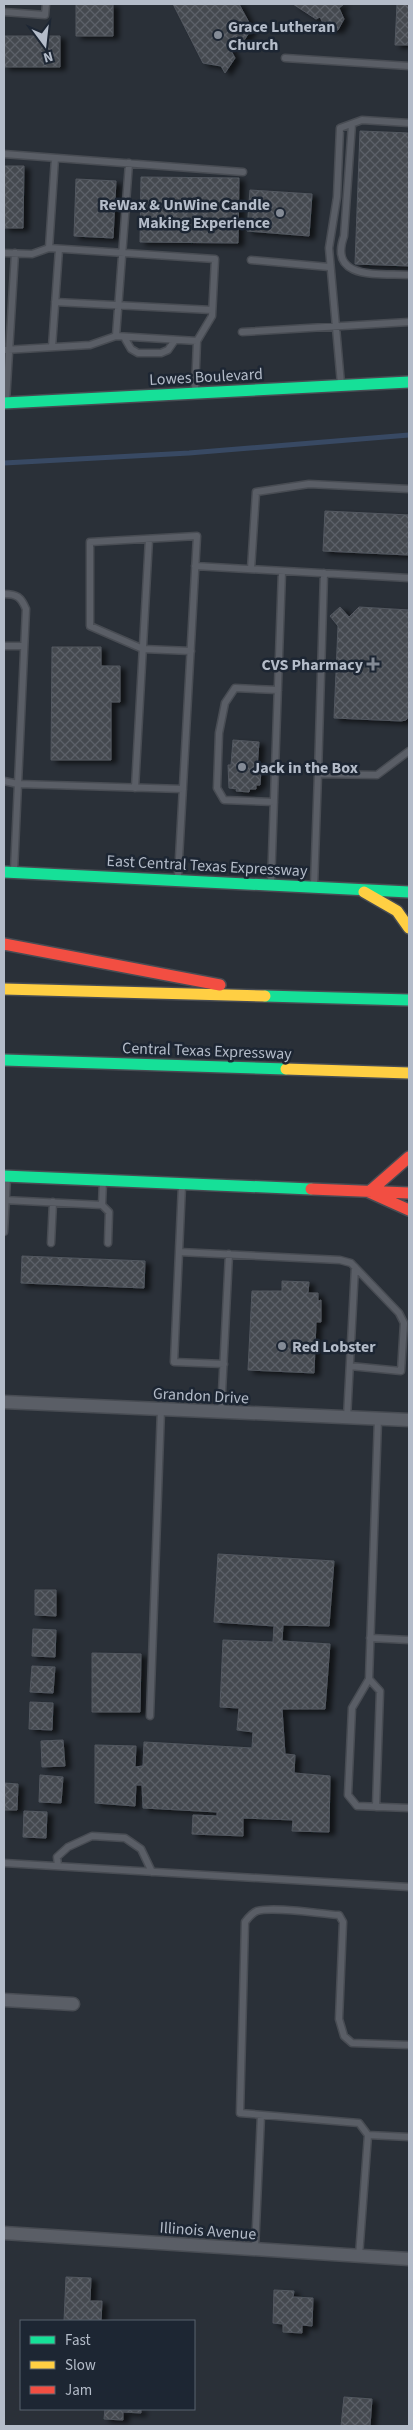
<svg xmlns="http://www.w3.org/2000/svg" width="413" height="2430" viewBox="0 0 413 2430" font-family="'Source Sans 3',sans-serif">
<defs>
<pattern id="building-cross-hatch" width="8" height="8" patternUnits="userSpaceOnUse" patternTransform="scale(1.25)"><rect width="8" height="8" fill="#444950"/><path d="M0 0l8 8M0 8l8-8" fill="none" stroke="#5d6168"/></pattern>
<filter id="shadow"><feDropShadow dx="5.5" dy="3" stdDeviation="2.5" flood-color="#0009"/></filter>
</defs>
<rect width="100%" height="100%" fill="#2a3038"/>
<g fill="none" stroke-linecap="round" stroke-linejoin="round">
<path stroke="#384963" stroke-width="5" d="M4 463 189 453 409 435"/>
</g>
<path fill="url(#building-cross-hatch)" stroke="#52575f" filter="url(#shadow)" d="M76 4H113V36H76Z
M173 4H239L252 28 243 42H237L229 47 235 58 225 73 221 66 203 63Z
M293 4H344L339 8 344 19 338 30 326 29 320 17 316 19Z
M397 4H409V45H395Z
M4 36H60V67H4Z
M360 131 409 133V266L355 264Z
M4 166H24L23 228H4Z
M141 177 239 178 238 243 140 242Z
M76 179 116 181 113 238 74 236Z
M250 190 312 194 309 236 247 231Z
M325 511 409 515 408 555 323 551Z
M340 607 349 617 359 607 409 610V716L406 720 401 721 334 718 338 626 330 616Z
M52 647H101V666H120V702H111V760H51Z
M233 740 259 742 257 769 261 770 260 785H256V789H250L249 792 236 791 237 789 229 788 228 765H231Z
M22 1256 145 1261 144 1288 21 1283Z
M282 1281 309 1282 308 1293H318V1301L321 1300V1322H316L314 1373 248 1370 252 1291H282Z
M218 1554 334 1561 329 1626 283 1625 282 1641 330 1644 325 1709H282L285 1754 295 1755 294 1773 330 1776 329 1832 292 1831 293 1820 243 1818V1836L192 1834 193 1815 217 1816V1812L143 1808 142 1785H136L135 1806 95 1803V1745L136 1746 135 1767 143 1766 144 1742 252 1748 253 1732 237 1730 239 1708 220 1707 223 1640 273 1642 274 1626 214 1622Z
M35 1590H56V1616L35 1615Z
M33 1629 56 1630 55 1657 32 1656Z
M92 1653 141 1654 140 1712H92Z
M32 1666 55 1667 53 1693 30 1692Z
M30 1702 53 1703 52 1730 29 1729Z
M63 1740 65 1766 42 1767 41 1741Z
M40 1775 63 1777 61 1803 39 1802Z
M4 1783 18 1784 17 1810H4Z
M24 1811 47 1812 46 1838 23 1837Z
M66 2277 91 2278 90 2301H102L101 2321H64Z
M274 2290 294 2291 293 2297 313 2298 312 2326 302 2325V2333L283 2332V2324L273 2323Z
M344 2397 372 2399 370 2426H341Z
M105 2409H141V2413L123 2412V2420L104 2419Z"/>
<g fill="none" stroke-linecap="round" stroke-linejoin="round">
<g stroke="#484c53" stroke-width="9">
<path id="lane" d="M4 12 45 15 46 4
M285 58 409 66
M352 124 344 236C328 281 380 273 409 275
M4 154 243 172
M49 248 55 158
M4 253 32 254 49 248 215 259 212 316 197 341 195 390
M251 260 329 267
M55 302 212 310
M242 332 409 322
M116 336 129 163
M124 337 131 349 138 353H161L168 350 175 340
M52 347 59 249
M4 350 90 345 116 336 197 341
M341 384 329 248 337 197 340 128 362 120 409 123
M6 402 15 253
M195 566 409 578
M251 569 256 492 309 484 409 489
M4 594C17 594 21 597 26 609L14 871
M4 646H24
M318 774 324 573
M4 781 18 784 183 789
M135 788 149 539
M274 802 224 800 217 788 219 733 225 703 235 688 278 690
M178 876 197 536 90 542V626L143 649 191 651
M271 884 282 571
M314 886 318 774 377 775 409 751
M182 1185 174 1362 224 1364
M4 1200 102 1205 109 1212 108 1243
M102 1205 103 1181
M4 1232 7 1177
M51 1243 53 1202
M179 1252 340 1260 351 1263 399 1313 404 1323 401 1371 350 1366
M221 1412 229 1254
M347 1418 355 1267
M378 1419 369 1679 352 1708 348 1795 357 1806 409 1808
M370 1638 409 1640
M369 1679 380 1691 376 1807
M150 1716 161 1409
M4 1863 409 1887
M58 1866 57 1857 68 1847 92 1836 125 1838 141 1849 152 1872
M368 2135 359 2123 240 2113 245 1922C248 1918 252 1913 257 1911 274 1906 320 1914 339 1915L343 1922 339 2019 344 2036 352 2043 409 2045
M255 2249 261 2115
M359 2256 368 2135 409 2137"/>
</g>
<g stroke="#484c53" stroke-width="15">
<path id="street" d="M4 1402 409 1420
M4 2000 73 2004
M4 2233 409 2259"/>
</g>
<g stroke="#484c53" stroke-width="14">
<path id="fast" d="M4 403 409 382
M4 872 409 892
M265 996 409 1000
M4 1060 286 1069
M4 1176 311 1189"/>
</g>
<g stroke="#484c53" stroke-width="14">
<path id="slow" d="M364 892 397 911 409 928
M4 989 265 996
M286 1069 409 1073"/>
</g>
<g stroke="#484c53" stroke-width="14">
<path id="jam" d="M4 944 220 985
M409 1157 369 1192 409 1210
M311 1189 409 1193"/>
</g>
<use href="#lane" stroke="#5a5e66" stroke-width="6"/>
<use href="#street" stroke="#5a5e66" stroke-width="12"/>
<use href="#fast" stroke="#16e098" stroke-width="11"/>
<use href="#slow" stroke="#ffcf43" stroke-width="11"/>
<use href="#jam" stroke="#f24e42" stroke-width="11"/>
</g>
<g fill="#848b96" stroke="#1d2633" stroke-width="2">
<circle cx="218" cy="35" r="5"/>
<circle cx="280" cy="213" r="5"/>
<path d="M370.5 656.5h5v5h5v5h-5v5h-5v-5h-5v-5h5z"/>
<circle cx="242" cy="767" r="5"/>
<circle cx="282" cy="1346" r="5"/>
</g>
<g text-anchor="middle" stroke-width="5" stroke-linejoin="round" paint-order="stroke">
<g font-size="16" font-weight="bold" fill="#b4bcc9" stroke="#1d2633" text-anchor="start">
<text x="228" y="32">Grace Lutheran<tspan x="228" dy="18">Church</tspan></text>
<text x="270" y="210" text-anchor="end">ReWax &amp; UnWine Candle<tspan x="270" dy="18">Making Experience</tspan></text>
<text x="363" y="670" text-anchor="end">CVS Pharmacy</text>
<text x="252" y="773">Jack in the Box</text>
<text x="292" y="1352">Red Lobster</text>
</g>
<g font-size="16" fill="#b4bcc9" stroke="#1d2633">
<text transform="translate(206 376) rotate(-3)" y="6">Lowes Boulevard</text>
<text transform="translate(207 865) rotate(3)" y="6">East Central Texas Expressway</text>
<text transform="translate(207 1050) rotate(2)" y="6">Central Texas Expressway</text>
<text transform="translate(201 1395) rotate(3)" y="6">Grandon Drive</text>
<text transform="translate(208 2230) rotate(4)" y="6">Illinois Avenue</text>
</g>
</g>
<rect width="413" height="2430" fill="none" stroke="#b4bcc9" stroke-width="10"/>
<rect x="20" y="2320" width="175" height="90" fill="#1d2633" stroke="#59626f"/>
<rect x="30" y="2336" width="25" height="8" fill="#16e098" stroke="#59626f"/>
<text x="65" y="2345" font-size="15" fill="#b4bcc9">Fast</text>
<rect x="30" y="2361" width="25" height="8" fill="#ffcf43" stroke="#59626f"/>
<text x="65" y="2370" font-size="15" fill="#b4bcc9">Slow</text>
<rect x="30" y="2386" width="25" height="8" fill="#f24e42" stroke="#59626f"/>
<text x="65" y="2395" font-size="15" fill="#b4bcc9">Jam</text>
<g transform="translate(45 45) rotate(165)" stroke="#1d2633" stroke-width="4" paint-order="stroke">
<path d="M0-4L9 19L0 12L-9 19Z" fill="#b4bcc9"/>
<text y="-8" font-size="14" font-weight="bold" text-anchor="middle" fill="#b4bcc9">N</text>
</g>
</svg>
